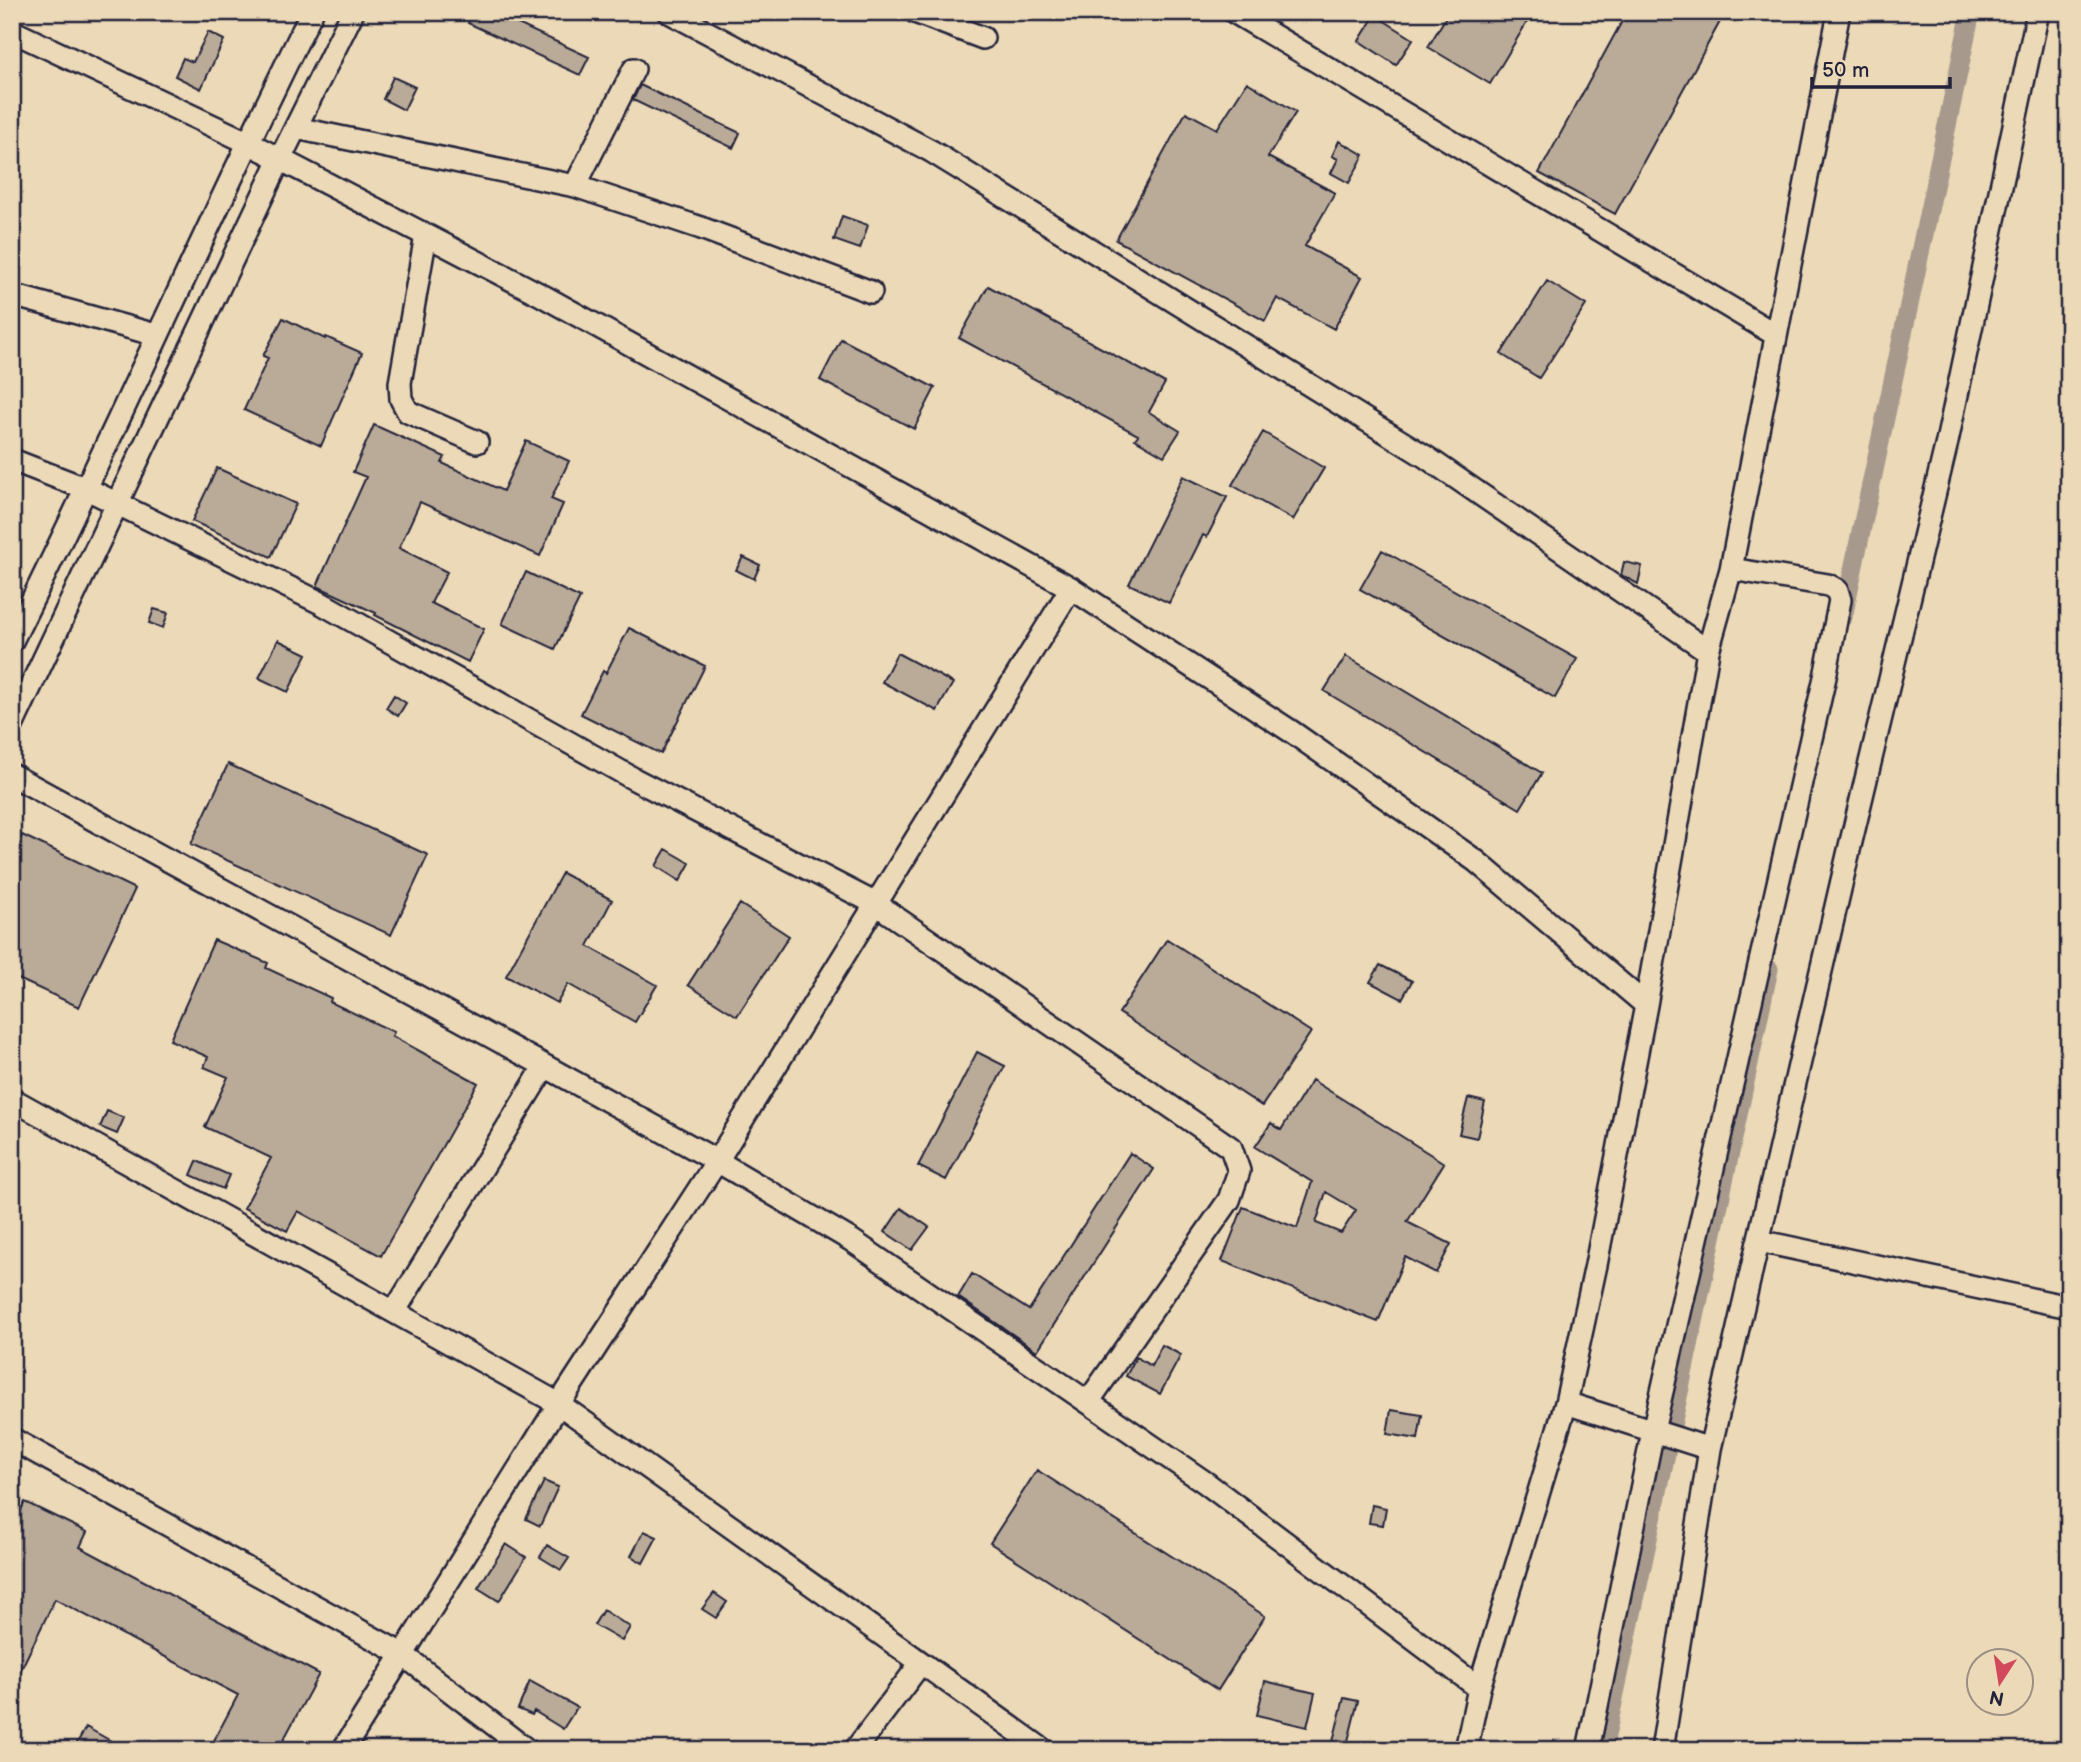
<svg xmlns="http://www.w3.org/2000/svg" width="2081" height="1762" viewBox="0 0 2081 1762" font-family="'Balsamiq Sans',sans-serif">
<rect width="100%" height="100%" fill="#ecd9b7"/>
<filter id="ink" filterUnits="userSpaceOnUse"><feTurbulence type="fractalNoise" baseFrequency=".0143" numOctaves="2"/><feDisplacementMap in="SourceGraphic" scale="14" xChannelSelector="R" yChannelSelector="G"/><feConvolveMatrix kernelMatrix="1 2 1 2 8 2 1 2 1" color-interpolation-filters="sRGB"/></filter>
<g filter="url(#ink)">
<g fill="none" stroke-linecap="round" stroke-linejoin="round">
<path stroke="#a79a8d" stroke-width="19" d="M1843 617 1971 12
M1603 1750 1769 969"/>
</g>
<path fill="#baab98" stroke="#22223b" stroke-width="2" fill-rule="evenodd" d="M473 12H492L589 57 580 75 468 23Z
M1449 12H1533L1490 84 1428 47Z
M1627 12H1712L1722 18 1615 214 1539 173Z
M1375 15 1413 39 1396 65 1359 41Z
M208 32 224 40 201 89 175 76 183 58 193 62Z
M393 77 415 87 404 110 383 99Z
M1247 82 1296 112 1268 157 1335 193 1305 246 1362 277 1334 329 1277 298 1265 321 1116 240 1186 112 1217 129Z
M640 85 740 133 733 148 633 100Z
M1339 141 1364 155 1349 183 1331 173 1338 159 1332 156Z
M842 216 868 225 860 249 834 240Z
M1547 281 1586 305 1539 378 1501 354Z
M988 286 1165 383 1149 412 1180 431 1164 456 1135 439 1138 435 959 338Z
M283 318 325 339 326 337 362 353 321 446 244 410 268 358 263 356Z
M841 339 935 388 914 429 820 380Z
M374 425 445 457 442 463 503 491 526 441 569 461 551 499 563 504 540 556 420 502 399 548 447 572 431 603 484 629 468 662 375 615 376 613 317 586 366 477 353 472Z
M1263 432 1324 468 1293 520 1232 485Z
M217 468 296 504 271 557 192 521Z
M1183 476 1227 497 1207 537 1203 535 1169 603 1129 584Z
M1382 550 1577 659 1555 698 1360 589Z
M743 557 760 565 754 579 736 570Z
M1624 562 1642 566 1638 584 1621 575Z
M526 572 580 598 555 649 502 624Z
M154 609 168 613 163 628 149 623Z
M629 628 705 666 661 754 581 714 603 671 606 673Z
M278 640 307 654 288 692 259 678Z
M897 653 953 683 937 711 882 682Z
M1346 656 1542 773 1520 809 1324 691Z
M394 695 406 703 398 716 386 708Z
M228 764 428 855 391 935 191 844Z
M22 835 135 889 79 1007 12 976V856Z
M666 849 690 863 680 881 656 866Z
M562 873 612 900 588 946 657 985 635 1022 568 984 557 1003 506 976Z
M740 904 789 936 737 1016 688 985Z
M1167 939 1311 1032 1262 1106 1119 1013Z
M214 940 268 963 266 968 331 998 330 1002 394 1032 392 1036 478 1083 381 1256 298 1211 287 1231 244 1208 271 1158 205 1127 228 1077 204 1067 208 1057 170 1040Z
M1380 965 1412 981 1402 999 1370 982Z
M977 1052 1005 1066 946 1180 918 1166Z
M1312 1080 1444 1163 1407 1222 1451 1244 1436 1273 1405 1257 1378 1322 1222 1261 1243 1207 1297 1228 1312 1182 1255 1147 1271 1123 1281 1130ZM1326 1192 1356 1210 1341 1233 1316 1223Z
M1468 1098 1485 1102 1477 1138 1459 1134Z
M107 1111 124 1118 117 1134 100 1127Z
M1130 1153 1154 1169 1037 1351 958 1297 972 1274 1029 1310Z
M197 1161 229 1175 223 1189 191 1175Z
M901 1208 929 1227 912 1250 885 1232Z
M1162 1345 1181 1355 1160 1394 1126 1376 1136 1357 1151 1366Z
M1391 1410 1422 1415 1418 1439 1387 1434Z
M1037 1470 1265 1616 1218 1690 990 1543Z
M544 1481 558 1487 540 1526 526 1519Z
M25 1502 87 1532 80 1547 319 1674 278 1750H209L238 1695 55 1599 12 1688V1528Z
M1372 1505 1386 1508 1383 1525 1369 1523Z
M644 1531 657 1537 643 1563 631 1556Z
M506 1544 526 1557 499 1601 478 1588Z
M547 1545 569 1558 561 1570 540 1557Z
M714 1593 727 1602 716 1618 702 1609Z
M603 1610 630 1627 622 1641 594 1625Z
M530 1681 577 1707 563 1729 534 1711 532 1715 518 1709Z
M1265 1681 1315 1693 1307 1727 1257 1715Z
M1344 1698 1358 1701 1346 1749 1332 1745Z
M86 1727 127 1750H73Z"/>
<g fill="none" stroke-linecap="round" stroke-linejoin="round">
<g stroke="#22223b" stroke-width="26">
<path id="minor" d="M669 12 931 151 1426 457 1708 651
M915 12 983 38
M1234 12 1776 335
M12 31 247 142 543 296 1071 588 1292 732 1476 861 1646 1005
M296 128 575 186 701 228 871 292
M575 186 634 69
M426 235 400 383 401 399 408 412 477 442
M12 295 156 335
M12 460 87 489 321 603 634 779 876 904 1231 1148 1239 1171 1229 1200 1088 1402
M12 641C116 433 208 220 312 12
M12 726 280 159 353 12
M12 775 545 1066 717 1161 851 1240 1206 1483 1479 1688
M12 1099 559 1404 1042 1749
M1759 1241 2069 1307
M394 1312 545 1066
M1566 1403 1710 1449
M12 1439 402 1654 527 1750
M343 1750 559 1404 717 1161 1071 588
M855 1750 921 1663
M1466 1750 1479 1688 1566 1403 1596 1265 1646 1005 1708 651 1731 569 1839 12
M1588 1750 1653 1431 1825 677 1840 600 1837 590 1828 585 1731 569
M1662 1750 1710 1449 1850 846 1947 442 2038 12"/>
</g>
<use href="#minor" stroke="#ecd9b7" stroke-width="21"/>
</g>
</g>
<rect width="2081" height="1762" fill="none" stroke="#ecd9b7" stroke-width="42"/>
<rect x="21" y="21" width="2039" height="1720" fill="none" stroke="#22223b" stroke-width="2.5" filter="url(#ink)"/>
<g transform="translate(2000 1682) rotate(192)"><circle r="33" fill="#ecd9b7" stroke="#9b9085" stroke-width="2"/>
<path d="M0-5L12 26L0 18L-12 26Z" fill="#d1495b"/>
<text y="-10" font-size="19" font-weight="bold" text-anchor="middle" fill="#22223b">N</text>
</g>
<path d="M1812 77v10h138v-10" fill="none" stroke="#22223b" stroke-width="3.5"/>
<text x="1822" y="77" font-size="21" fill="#22223b" stroke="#ecd9b7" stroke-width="5" paint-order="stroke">50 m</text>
</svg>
